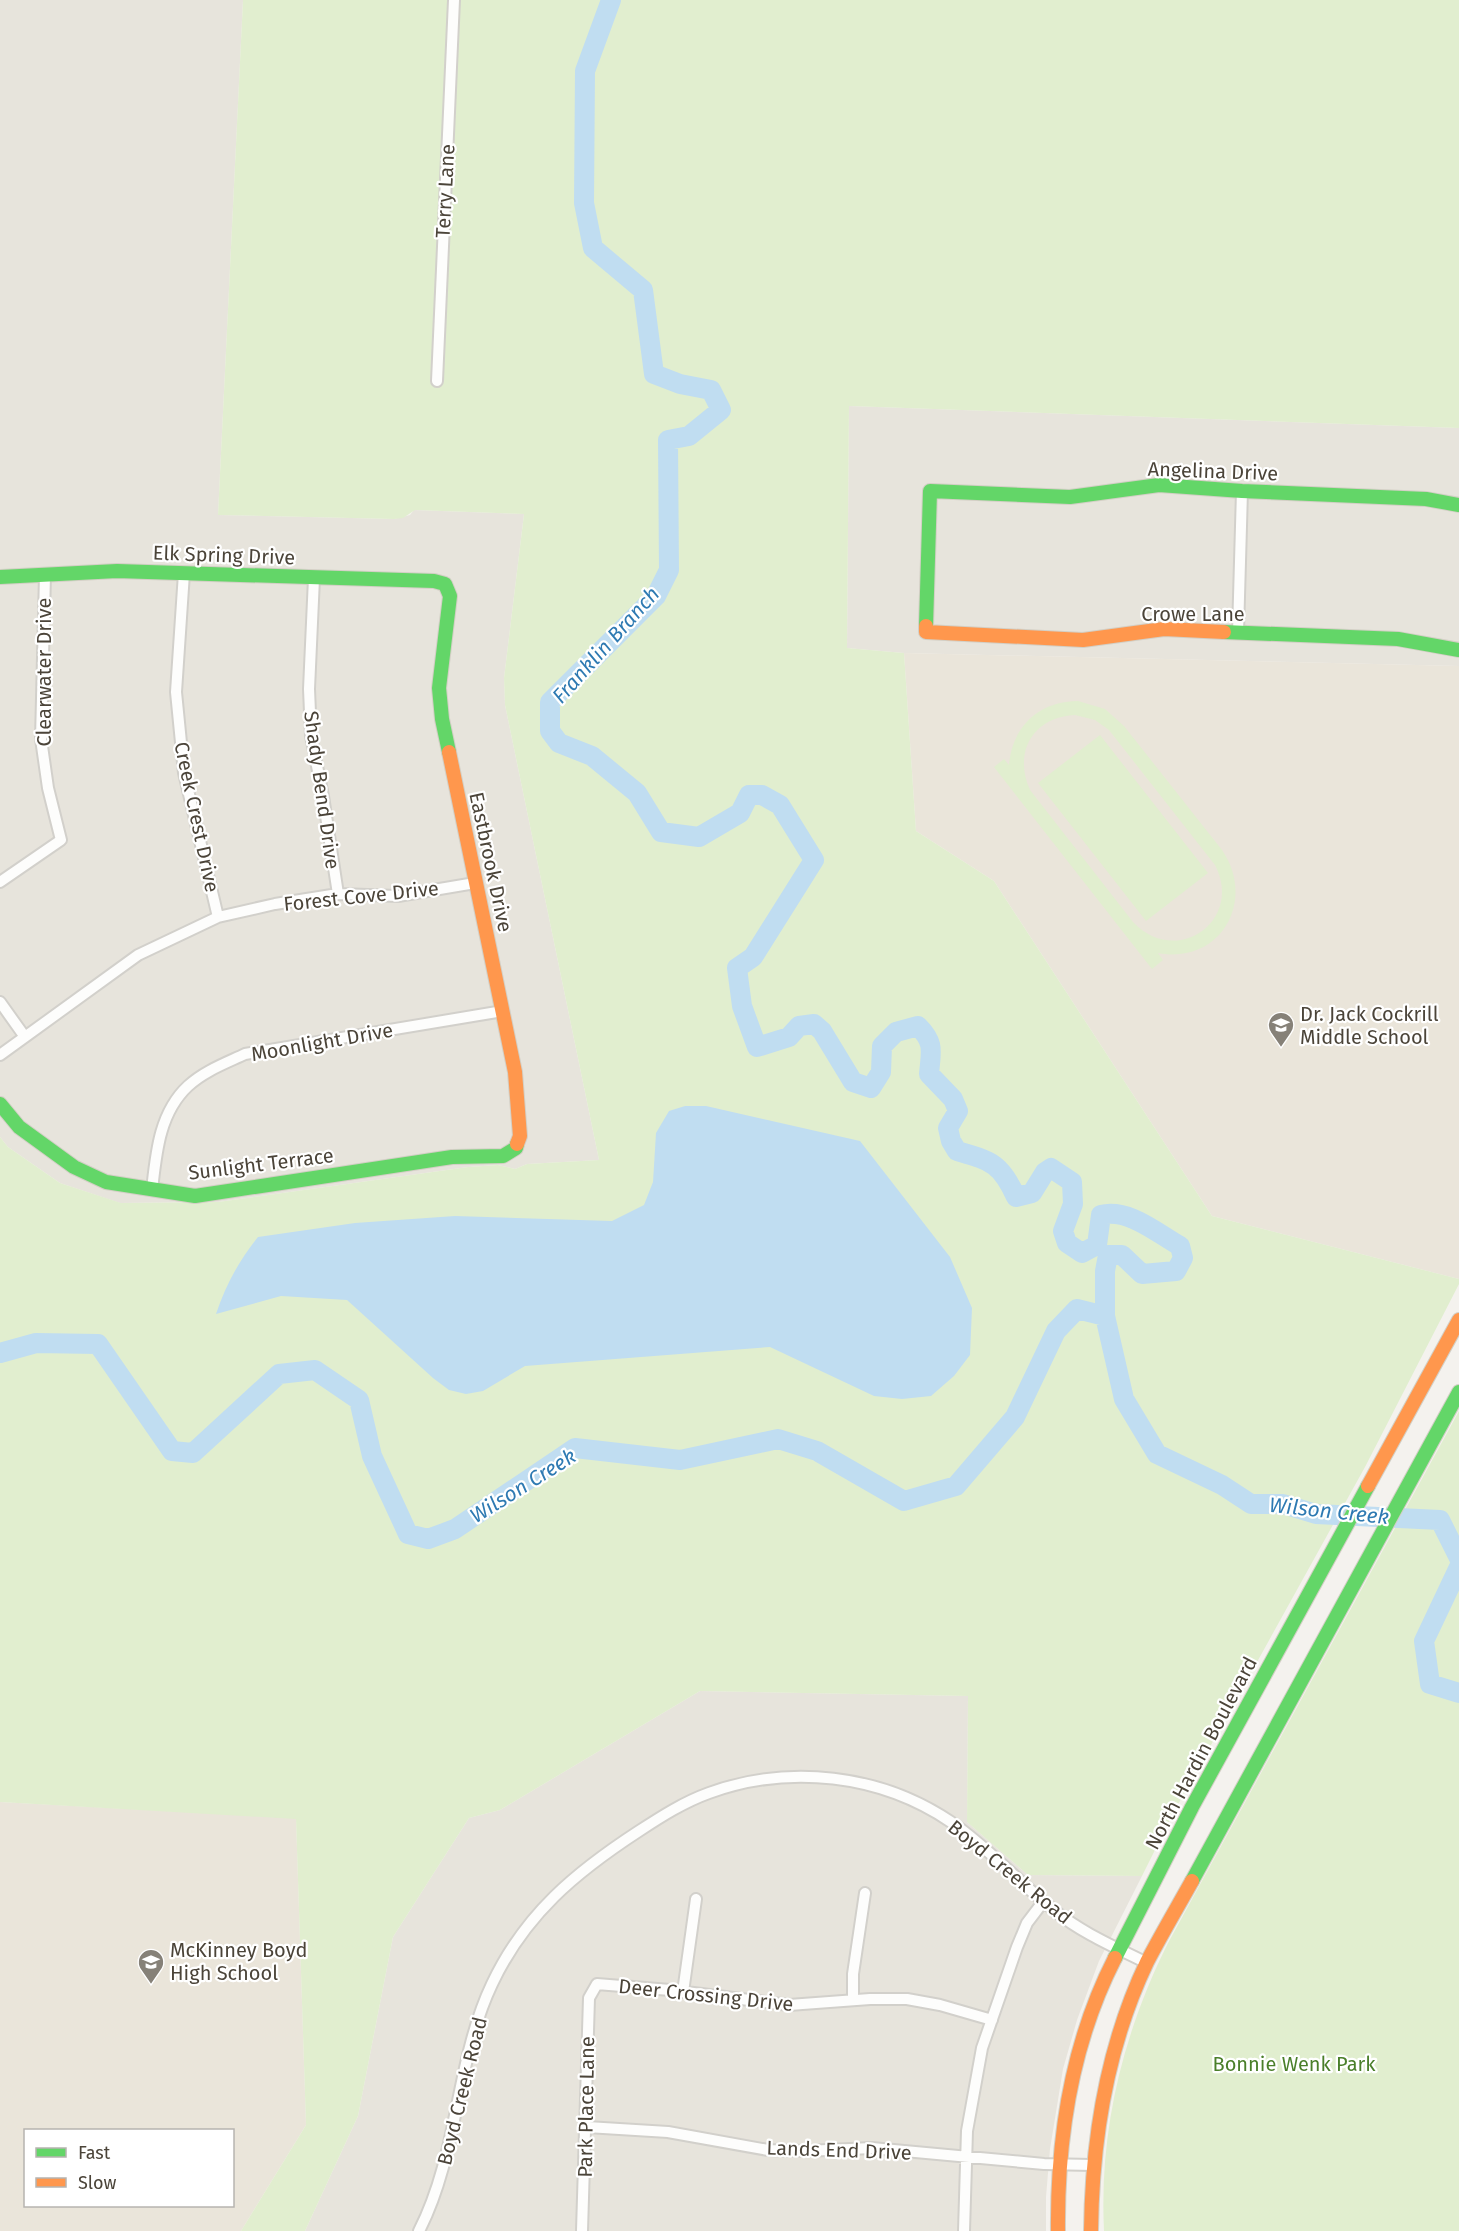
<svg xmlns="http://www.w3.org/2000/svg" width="1459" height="2231" viewBox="0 0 1459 2231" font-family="'Fira Sans',sans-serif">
<rect width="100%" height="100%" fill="#f4f2ee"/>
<path fill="#e7e4dc" d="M0 0H243L218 515 394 519 410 515 414 510 524 514 504 678 505 705 599 1160 527 1164 515 1169 498 1165 468 1167 218 1202 120 1203 60 1183 8 1147 0 1137Z
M849 406 1459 428V666L904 653 847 648Z
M700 1691 968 1696 967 1822 1028 1875 1142 1876 1099 1961 1077 2020 1063 2069 1050 2149 1046 2197V2231H305L358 2116 393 1937 469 1818 500 1810Z"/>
<path fill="#eae5da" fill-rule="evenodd" d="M904 653 1459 666V1279L1212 1216 994 881 916 831Z
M0 1802 296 1818 306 2125 241 2231H0ZM26 2130H232V2206H26Z"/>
<path fill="#e1eecf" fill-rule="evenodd" d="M243 0H1459V428L849 406 847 648 904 653 916 831 994 881 1212 1216 1459 1279V1284L1365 1467 1175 1810 1142 1876 1028 1875 967 1822 968 1696 700 1691 500 1810 469 1818 393 1937 358 2116 305 2231H241L306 2125 296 1819 0 1802V1137L8 1147 60 1183 121 1203 218 1202 468 1167 498 1165 515 1169 527 1164 599 1160 505 705 504 678 524 514 415 510 403 518 394 519 218 515Z
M1078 701 1105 709 1124 726 1222 850C1257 901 1220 965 1158 953L1163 960 1152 969 994 767 1004 759 1009 765C1012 726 1040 701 1078 701ZM1075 715 1095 720 1109 730 1215 865C1244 921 1176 968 1133 922L1030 790C1013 752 1033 717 1075 715Z
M1100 735 1208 873 1146 921 1038 783Z
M1459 1411V2231H1104C1099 2130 1123 2033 1168 1943Z"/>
<path fill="#c0ddf1" d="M685 1106H706L860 1141 950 1257 972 1308 970 1355 954 1376 931 1396 902 1399 874 1396 770 1347 525 1366 483 1391 466 1394 449 1390 433 1378 347 1300 281 1296 216 1314C226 1284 239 1261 258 1237L355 1223 455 1216 612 1221 644 1205 653 1182 656 1133 669 1111Z"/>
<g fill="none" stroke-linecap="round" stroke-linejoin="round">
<path stroke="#c0ddf1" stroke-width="20" d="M611 0 585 71 584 203 593 248 643 290 654 374 680 384 711 390 721 410 689 436 668 440 669 570 656 596 550 702V731L559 743 592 756 637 793 661 832 699 837 740 813 749 795H762L780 805 814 860 753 957 737 968 742 1006 757 1047 789 1037 799 1026 814 1024 822 1031 853 1082 871 1088 881 1072 882 1046 896 1032 918 1026C935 1043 931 1051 929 1074L953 1099 958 1111 948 1128 951 1141 957 1151C991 1161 1001 1163 1016 1197L1032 1193 1045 1172 1051 1168 1072 1182 1073 1204 1063 1231 1067 1243 1082 1253 1097 1245 1101 1215C1128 1208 1157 1233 1180 1246L1183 1258 1176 1271 1142 1274 1122 1255H1108L1105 1271V1316
M0 1353 36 1343 98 1344 172 1451 193 1453 279 1374 315 1370 359 1400 372 1456 408 1534 428 1539 455 1529 575 1448 680 1460 778 1439 817 1451 904 1501 956 1486 1015 1417 1056 1331 1077 1309 1105 1316 1124 1399 1157 1454 1222 1485 1251 1504H1283L1316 1514 1440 1520 1459 1558
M1459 1567 1424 1641 1430 1684 1459 1693"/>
<g stroke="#d2d0cb" stroke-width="14">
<path id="street" d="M437 381 454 0
M184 573 176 692 184 773 218 917
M314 578 309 689 311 736 323 796 338 894
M1238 632 1242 491
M0 882 61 840 48 788 41 739 45 575
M0 1002 25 1037
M0 1055 138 955 218 917 275 904 338 894 398 896 475 883
M152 1190C156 1154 159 1113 188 1086 204 1071 226 1063 245 1054L503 1011
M683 1992 696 1899
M853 2000V1974L865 1893
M587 2127 668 2132 768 2150 805 2151 872 2148 1044 2164 1092 2165
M419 2231C459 2153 455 2062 492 1984 525 1914 576 1872 639 1831 662 1816 684 1802 709 1793 789 1764 880 1774 951 1822 989 1848 1019 1883 1055 1911 1082 1933 1115 1947 1147 1963
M582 2231 589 1998 597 1984 670 1990 789 2005 870 1999H907L940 2005 992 2020
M964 2231 967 2131 982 2048 1017 1947 1027 1923 1043 1902"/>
</g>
<g stroke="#d3cfc5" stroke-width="16">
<path id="fast" d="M0 577 117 571 434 581 445 584 450 596 439 688 442 719 449 752
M926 626 930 491 1070 497 1159 485 1242 491 1426 499 1459 505
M1224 632 1398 639 1459 650
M0 1104 19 1127 74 1167 106 1182 195 1196 452 1157 503 1156 516 1148 517 1144
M1192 1881 1459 1392
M1115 1958 1192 1807 1368 1486"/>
</g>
<g stroke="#d3cfc5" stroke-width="16">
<path id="slow" d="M926 626V632L1083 640 1164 629 1224 632
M449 752 515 1072 520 1136 517 1144
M1368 1486 1459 1320
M1058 2231C1057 2137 1072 2042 1115 1958
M1091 2231C1092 2139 1107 2046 1147 1962 1161 1935 1177 1908 1192 1881"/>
</g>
<use href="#street" stroke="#fdfdfc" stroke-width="10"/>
<use href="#fast" stroke="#63d668" stroke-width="14"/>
<use href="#slow" stroke="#ff974d" stroke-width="14"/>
</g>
<defs>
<g id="school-pin" transform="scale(1.35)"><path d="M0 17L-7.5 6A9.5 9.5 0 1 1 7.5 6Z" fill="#868178" stroke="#fff"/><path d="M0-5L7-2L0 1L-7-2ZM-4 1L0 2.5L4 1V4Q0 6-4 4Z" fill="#fff"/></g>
</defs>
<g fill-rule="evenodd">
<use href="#school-pin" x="1281" y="1025"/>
<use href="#school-pin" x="151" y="1962"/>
</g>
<g text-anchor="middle" stroke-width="4.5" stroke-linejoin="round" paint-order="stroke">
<g font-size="20" fill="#4b4439" stroke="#fff">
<text transform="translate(445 191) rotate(-87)" y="7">Terry Lane</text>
<text transform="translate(1213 471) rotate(2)" y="7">Angelina Drive</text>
<text transform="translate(224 555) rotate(2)" y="7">Elk Spring Drive</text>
<text x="1193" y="621">Crowe Lane</text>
<text transform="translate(44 672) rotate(-90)" y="7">Clearwater Drive</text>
<text transform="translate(322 790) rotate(82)" y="7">Shady Bend Drive</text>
<text transform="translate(197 817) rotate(78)" y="7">Creek Crest Drive</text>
<text transform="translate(491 862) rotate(78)" y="7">Eastbrook Drive</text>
<text transform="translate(361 896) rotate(-6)" y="7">Forest Cove Drive</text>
<text transform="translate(322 1042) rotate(-10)" y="7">Moonlight Drive</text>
<text transform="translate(261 1164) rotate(-7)" y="7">Sunlight Terrace</text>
<text transform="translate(1201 1753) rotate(-62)" y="7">North Hardin Boulevard</text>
<text transform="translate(1010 1872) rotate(39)" y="7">Boyd Creek Road</text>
<text transform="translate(706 1995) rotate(6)" y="7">Deer Crossing Drive</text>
<text transform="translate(462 2091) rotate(-76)" y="7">Boyd Creek Road</text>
<text transform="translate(586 2107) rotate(-89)" y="7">Park Place Lane</text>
<text transform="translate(839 2150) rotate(2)" y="7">Lands End Drive</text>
</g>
<g font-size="20" fill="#4b4439" stroke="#fff" text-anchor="start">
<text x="1300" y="1021">Dr. Jack Cockrill<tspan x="1300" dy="23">Middle School</tspan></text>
<text x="170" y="1957">McKinney Boyd<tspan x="170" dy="23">High School</tspan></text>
</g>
<g font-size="20" fill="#4a7f2a" stroke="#fff">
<text x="1294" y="2071">Bonnie Wenk Park</text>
</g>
<g font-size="21" font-style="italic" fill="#2e7ab2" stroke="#fff">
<text transform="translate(606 645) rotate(-48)" y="7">Franklin Branch</text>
<text transform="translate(523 1486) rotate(-32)" y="7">Wilson Creek</text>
<text transform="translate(1329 1511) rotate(6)" y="7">Wilson Creek</text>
</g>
</g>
<rect x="24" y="2129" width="210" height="78" fill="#ffffff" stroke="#b7b4b0" stroke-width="1.5"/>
<rect x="36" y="2148" width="30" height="9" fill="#63d668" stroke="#b7b4b0" stroke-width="1.5"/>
<text x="78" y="2159" font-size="18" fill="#4b4439">Fast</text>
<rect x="36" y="2178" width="30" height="9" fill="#ff974d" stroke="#b7b4b0" stroke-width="1.5"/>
<text x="78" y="2189" font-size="18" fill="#4b4439">Slow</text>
</svg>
